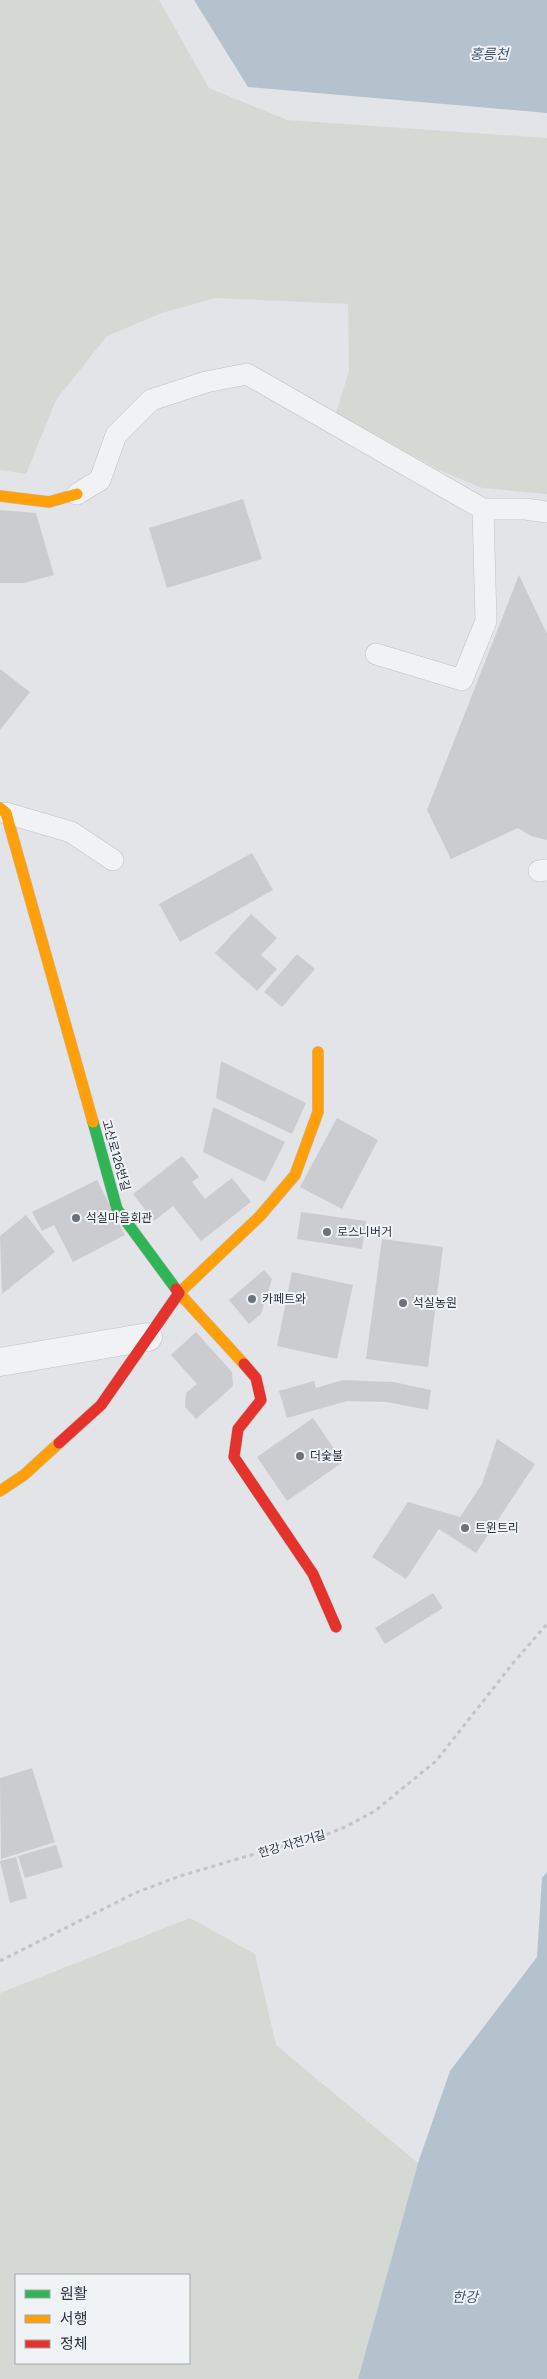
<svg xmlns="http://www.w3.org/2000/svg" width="547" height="2379" viewBox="0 0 547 2379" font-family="Figtree,'Noto Sans KR',sans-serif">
<rect width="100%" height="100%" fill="#e2e4e7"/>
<path fill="#d4dad3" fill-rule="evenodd" d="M0 0H159L209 88 287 120 547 138V494L482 488 439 470 336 413 349 371 348 304 215 298 162 313 107 336 56 400 26 474 0 470Z
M190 1918 255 1954 276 2045 418 2163 358 2379H0V1993ZM16 2275H189V2363H16Z"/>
<path fill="#b4c2ce" d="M194 0H547V113L248 87Z
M547 1872V2379H358L418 2163 450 2071 537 1957 542 1878Z"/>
<path fill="#cbcccf" d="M243 499 262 559 167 588 149 528Z
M0 510 36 513 54 575 24 583H0Z
M519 575 547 634V840L531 836 518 828 451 859 427 810Z
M0 669 30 692 0 730Z
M252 853 273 890 180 942 159 904Z
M251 914 277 938 261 955 277 969 257 991 215 953Z
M297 954 315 969 282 1007 264 992Z
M221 1061 306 1103 292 1134 216 1098Z
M213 1107 285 1142 265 1182 203 1152Z
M337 1118 378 1140 342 1209 300 1187Z
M182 1156 199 1177 192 1182 205 1199 232 1178 251 1202 201 1241 173 1206 154 1221 133 1194Z
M97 1180 125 1235 73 1262 54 1225 42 1231 32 1212Z
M301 1212 366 1221 362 1249 297 1239Z
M26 1215 55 1252 2 1294 0 1236Z
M382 1239 443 1247 428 1367 366 1359Z
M264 1270 272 1279 261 1314 249 1324 229 1300Z
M292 1272 353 1285 337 1359 277 1346Z
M196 1332 232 1372 233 1386 196 1419 185 1407 186 1393 197 1384 171 1355Z
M343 1380 393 1382 431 1390 428 1410 387 1402 347 1401 287 1418 279 1391 314 1381 316 1388Z
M313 1418 343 1462 287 1501 257 1457Z
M497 1439 535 1464 476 1553 439 1529 406 1579 372 1557 408 1502 460 1517 482 1484Z
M433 1593 443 1608 385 1644 375 1628Z
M32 1768 55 1842 1 1859 0 1778Z
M56 1845 63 1867 25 1878 18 1856Z
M16 1857 27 1898 10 1903 0 1861Z"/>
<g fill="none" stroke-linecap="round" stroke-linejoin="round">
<g stroke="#c1c2c5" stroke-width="22">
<path id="lane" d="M77 494 100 480 116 435 151 400 206 382 247 374 483 509H525L547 512
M376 654 462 680 486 621 483 509
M6 813 71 832 113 860
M539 871 547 870"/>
</g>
<g stroke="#c1c2c5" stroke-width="29">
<path id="street" d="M0 1362 148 1337"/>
</g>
<g stroke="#c1c2c5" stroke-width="12">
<path id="fast" d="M93 1122 117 1209 176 1289"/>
</g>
<g stroke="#c1c2c5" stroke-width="12">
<path id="slow" d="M0 496 49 502 77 494
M0 808 6 813 93 1122
M244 1364 179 1293 260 1216 295 1175 318 1112V1052
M0 1491 24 1475 59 1443"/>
</g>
<g stroke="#c1c2c5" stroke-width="12">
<path id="jam" d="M244 1364 256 1378 261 1400 238 1429 234 1457 313 1574 336 1627
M59 1443 101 1405 179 1293 176 1289"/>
</g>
<path stroke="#c2c5c7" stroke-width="3" stroke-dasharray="4 4" stroke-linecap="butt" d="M0 1961 135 1893 180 1876 278 1847 315 1839 345 1827 375 1811 436 1761 514 1662 547 1624"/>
<use href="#lane" stroke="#f1f2f4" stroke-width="21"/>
<use href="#street" stroke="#f1f2f4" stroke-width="28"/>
<use href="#fast" stroke="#30b455" stroke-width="11"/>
<use href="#slow" stroke="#ff9f0a" stroke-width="11"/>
<use href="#jam" stroke="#e5322d" stroke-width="11"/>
</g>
<g fill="#6b7279" stroke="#f0f3f6" stroke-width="2">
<circle cx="76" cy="1218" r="5"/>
<circle cx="327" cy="1232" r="5"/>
<circle cx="252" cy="1299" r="5"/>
<circle cx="403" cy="1303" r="5"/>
<circle cx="300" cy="1456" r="5"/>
<circle cx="465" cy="1528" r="5"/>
</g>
<g text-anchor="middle" stroke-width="4" stroke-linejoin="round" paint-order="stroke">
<g font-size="12" fill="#2b343e" stroke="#f0f3f6">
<text transform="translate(116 1155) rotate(74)" y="4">고산로126번길</text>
<text transform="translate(292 1844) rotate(-16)" y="4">한강 자전거길</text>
</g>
<g font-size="12" fill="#2b343e" stroke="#f0f3f6" text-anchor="start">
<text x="86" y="1222">석실마을회관</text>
<text x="337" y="1236">로스니버거</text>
<text x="262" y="1303">카페트와</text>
<text x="413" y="1307">석실농원</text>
<text x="310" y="1460">더숯불</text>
<text x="475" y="1532">트윈트리</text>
</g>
<g font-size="14" font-style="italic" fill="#3a556d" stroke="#f0f3f6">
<text x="489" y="59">홍릉천</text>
<text x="465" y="2302">한강</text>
</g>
</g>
<rect x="15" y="2274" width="175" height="90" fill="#f0f3f6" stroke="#a1a7ac"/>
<rect x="25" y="2290" width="25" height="8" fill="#30b455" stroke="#a1a7ac"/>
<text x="60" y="2299" font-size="15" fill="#2b343e">원활</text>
<rect x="25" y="2315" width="25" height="8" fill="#ff9f0a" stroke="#a1a7ac"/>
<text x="60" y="2324" font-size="15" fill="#2b343e">서행</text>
<rect x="25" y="2340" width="25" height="8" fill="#e5322d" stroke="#a1a7ac"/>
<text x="60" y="2349" font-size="15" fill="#2b343e">정체</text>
</svg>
